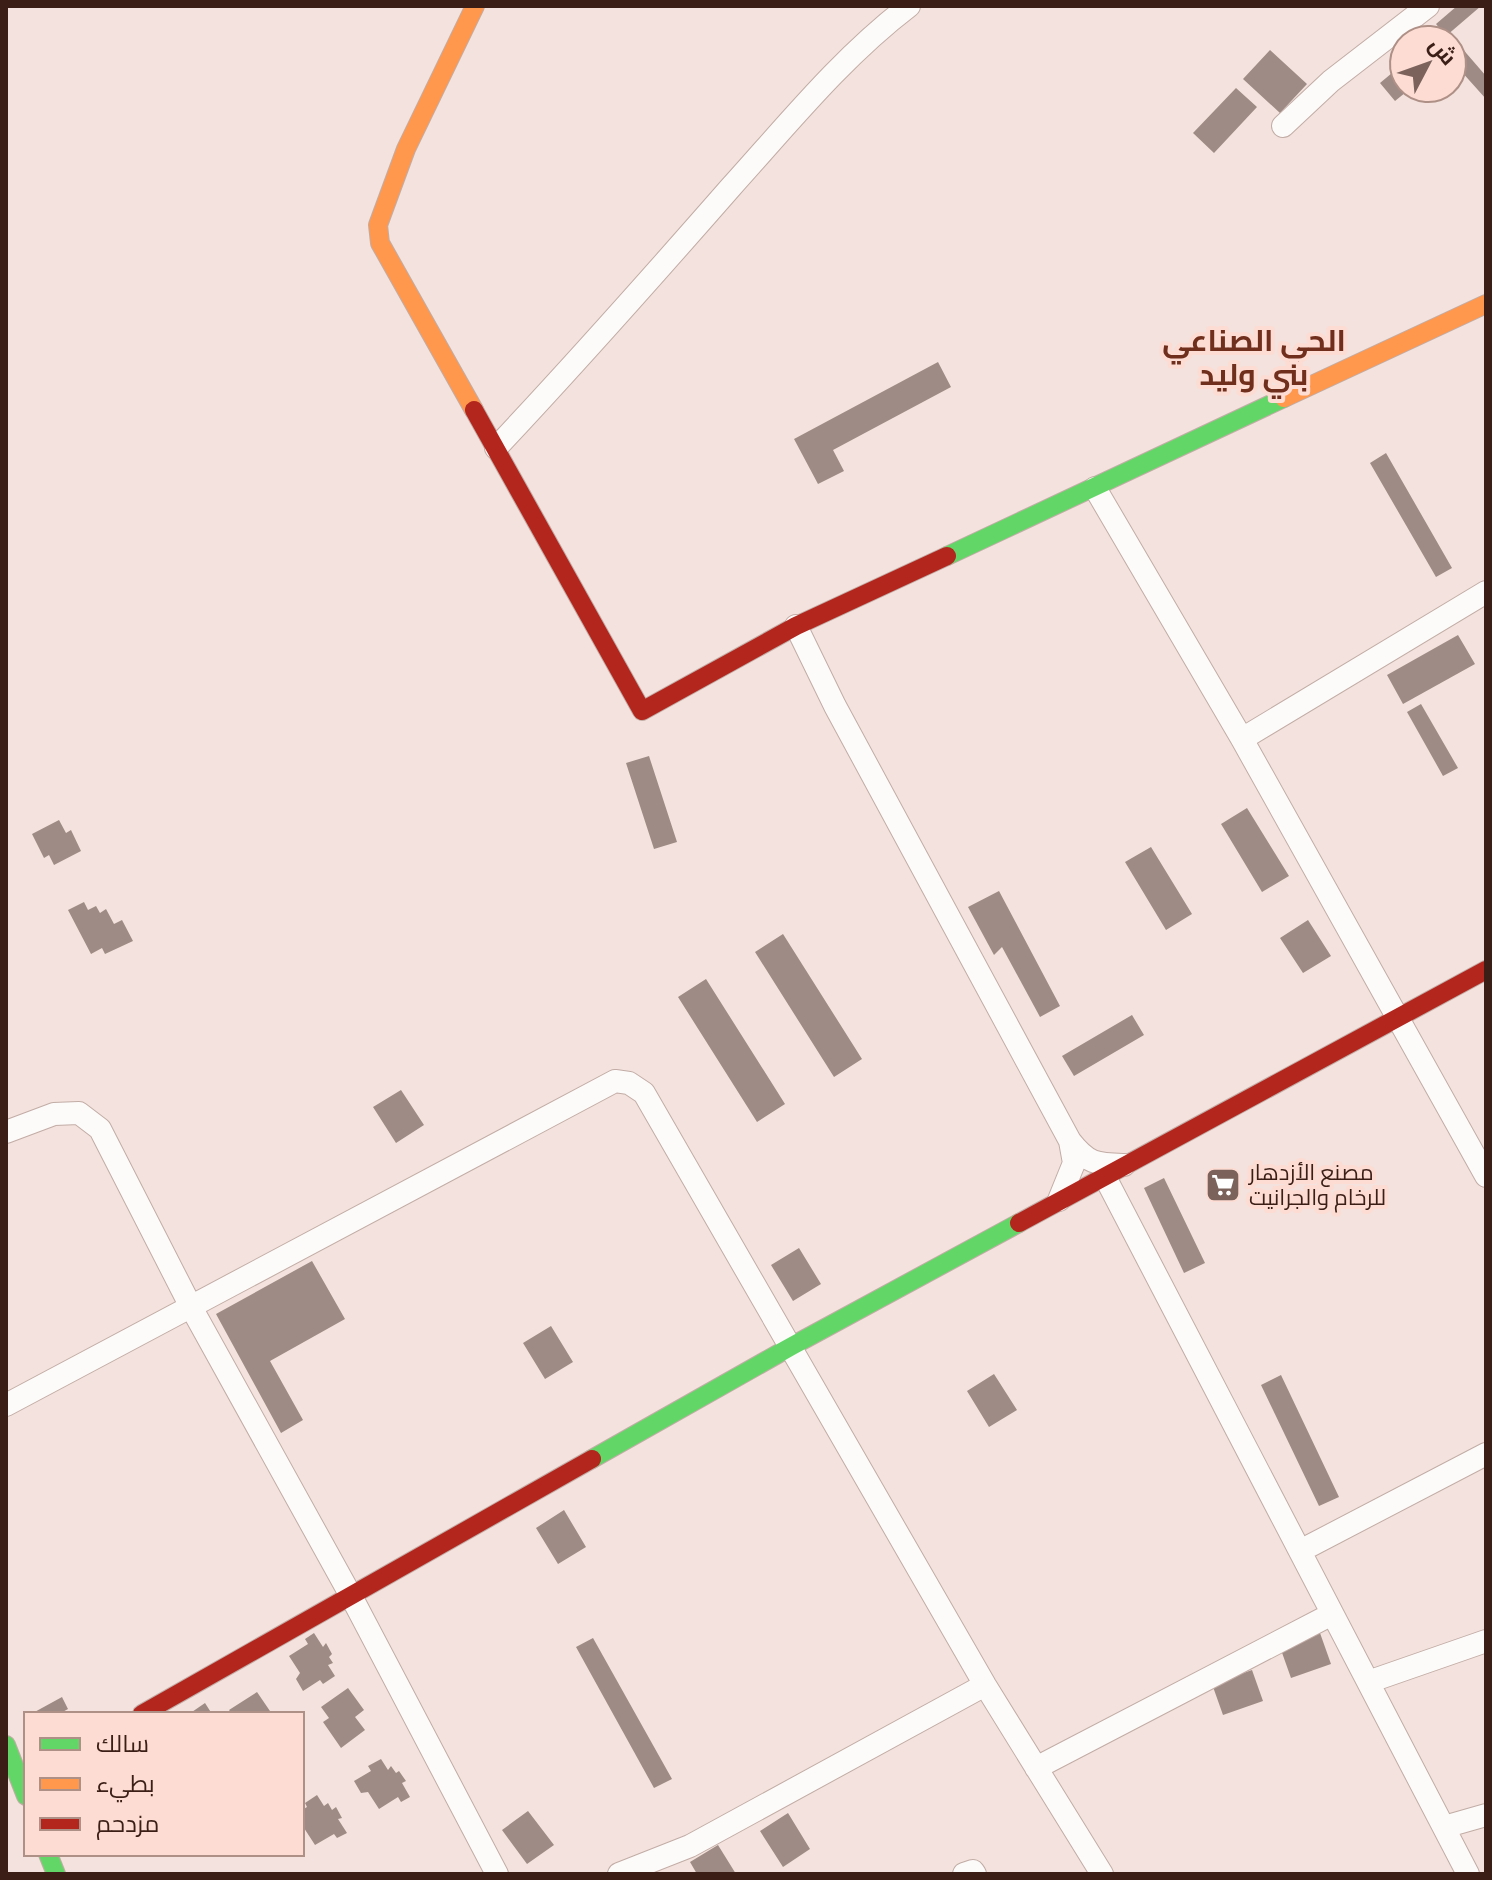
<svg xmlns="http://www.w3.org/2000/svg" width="1492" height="1880" viewBox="0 0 1492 1880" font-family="'Archivo Narrow',Cairo,sans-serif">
<rect width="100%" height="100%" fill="#f3e2dd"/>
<path fill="#9f8b85" d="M1457 6H1481L1446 36 1436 24Z
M1454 39 1486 76V99L1452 61Z
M1270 50 1307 84 1280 113 1243 79Z
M1404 63V88H1411L1395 101 1380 83Z
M1236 88 1257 107 1214 153 1193 133Z
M938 362 951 387 833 450 844 471 818 484 794 439Z
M1386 453 1452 568 1436 577 1370 463Z
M1458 635 1475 664 1403 704 1387 675Z
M1421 704 1458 768 1443 776 1407 712Z
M649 756 677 842 654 849 626 763Z
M1247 808 1289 876 1262 892 1221 824Z
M59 820 66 833 71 830 81 851 54 865 49 855 44 858 32 834Z
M1151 847 1192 914 1166 930 1125 862Z
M999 891 1060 1006 1040 1017 1002 947 994 955 968 907Z
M84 902 88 910 96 906 100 913 106 909 114 924 122 920 133 941 105 954 102 948 91 954 68 910Z
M1308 920 1331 956 1303 973 1280 938Z
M783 934 862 1059 834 1077 755 952Z
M706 979 785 1104 757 1122 678 997Z
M1132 1015 1144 1035 1074 1076 1062 1056Z
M401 1090 424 1125 396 1143 373 1107Z
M1164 1178 1205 1263 1184 1273 1144 1188Z
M799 1248 821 1284 793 1301 771 1265Z
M312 1261 345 1319 270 1361 303 1420 281 1433 216 1314Z
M551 1326 573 1362 545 1379 523 1343Z
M994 1374 1017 1410 989 1427 967 1391Z
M1281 1375 1339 1497 1319 1506 1261 1385Z
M564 1510 586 1547 558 1564 536 1528Z
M314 1633 323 1647 326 1643 332 1654 329 1657 333 1663 328 1665 335 1676 323 1684 320 1680 303 1691 296 1679 300 1673 289 1656 308 1644 305 1639Z
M1320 1633 1331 1664 1291 1678 1280 1647Z
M593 1638 672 1779 654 1788 576 1647Z
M1252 1670 1263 1701 1223 1715 1212 1684Z
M348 1688 364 1710 355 1717 365 1730 341 1748 323 1722 329 1718 321 1707Z
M257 1692 272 1714H232L229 1710Z
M62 1697 68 1709 59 1714H31Z
M205 1703 212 1714H189Z
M381 1759 388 1770 391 1766 396 1773 399 1771 406 1781 402 1783 410 1797 401 1802 398 1797 379 1809 368 1792 361 1793 354 1781 371 1771 368 1766Z
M317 1795 324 1806 328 1803 332 1810 336 1807 342 1818 338 1819 347 1833 337 1838 334 1834 315 1845 304 1828H302V1810L307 1807 305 1803Z
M528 1811 554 1845 527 1864 502 1830Z
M788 1813 810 1849 783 1867 760 1831Z
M718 1845 736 1874H697L690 1862Z"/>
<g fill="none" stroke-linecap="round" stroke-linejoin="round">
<g stroke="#c2aca6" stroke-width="24">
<path id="street" d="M1283 126 1331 81 1428 6
M496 448C576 363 654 275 731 187 788 124 842 57 909 6
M1095 488 1242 739 1486 1176
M796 626 835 706 1070 1141C1088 1164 1096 1164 1124 1165
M1242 739 1486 592
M6 1132 54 1114 79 1113 100 1129 191 1307 351 1596 497 1874
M1105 1177 1468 1874
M1059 1200 1074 1163 1070 1141
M6 1405 615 1081 629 1083 644 1093 985 1685 1102 1874
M1300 1551 1486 1454
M1368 1682 1486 1641
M1036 1768 1332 1614
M1444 1827 1486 1815
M619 1874 690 1846 985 1685
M964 1874 973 1871 975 1874"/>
</g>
<g stroke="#c2aca6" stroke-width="20">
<path id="fast" d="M947 556 1284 398
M592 1459 792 1346 1019 1223
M6 1745 26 1796
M48 1854 56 1874"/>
</g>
<g stroke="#c2aca6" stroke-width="20">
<path id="slow" d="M1284 398 1486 304
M474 410 380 243 378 225 406 149 475 6"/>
</g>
<g stroke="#c2aca6" stroke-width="20">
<path id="jam" d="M474 410 642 711 796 626 947 556
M1019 1223 1486 970
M142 1714 592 1459"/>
</g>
<use href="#street" stroke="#fdfbfa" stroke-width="22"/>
<use href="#fast" stroke="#63d668" stroke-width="18"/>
<use href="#slow" stroke="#ff974d" stroke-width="18"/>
<use href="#jam" stroke="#b3261e" stroke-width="18"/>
</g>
<defs>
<g id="supermarket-square" transform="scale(1.8)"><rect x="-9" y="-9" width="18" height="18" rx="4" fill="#7b635c" stroke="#fddcd3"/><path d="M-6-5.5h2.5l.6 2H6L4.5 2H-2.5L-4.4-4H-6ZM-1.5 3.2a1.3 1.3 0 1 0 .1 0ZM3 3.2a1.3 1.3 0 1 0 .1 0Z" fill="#fff"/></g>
</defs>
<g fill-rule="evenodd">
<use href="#supermarket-square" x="1223" y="1185"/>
</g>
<g text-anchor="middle" stroke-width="8" stroke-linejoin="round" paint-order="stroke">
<g font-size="22" fill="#3b1e16" stroke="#fddcd3" text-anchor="start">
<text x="1249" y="1180">مصنع الأزدهار<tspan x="1249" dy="25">للرخام والجرانيت</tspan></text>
</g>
<g font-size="30" font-weight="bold" fill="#702e1c" stroke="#fddcd3">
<text x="1254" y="351">الحي الصناعي<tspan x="1254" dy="34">بني وليد</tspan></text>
</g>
</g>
<rect width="1492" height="1880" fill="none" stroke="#3b1e16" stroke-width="16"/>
<rect x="24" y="1712" width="280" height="144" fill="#fddcd3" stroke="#af9087" stroke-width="2"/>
<rect x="40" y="1738" width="40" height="12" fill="#63d668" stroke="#af9087" stroke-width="2"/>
<text x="96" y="1752" font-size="24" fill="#3b1e16">سالك</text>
<rect x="40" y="1778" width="40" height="12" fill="#ff974d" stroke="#af9087" stroke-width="2"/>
<text x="96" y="1792" font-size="24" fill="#3b1e16">بطيء</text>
<rect x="40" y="1818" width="40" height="12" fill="#b3261e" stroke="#af9087" stroke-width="2"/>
<text x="96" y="1832" font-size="24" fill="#3b1e16">مزدحم</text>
<g transform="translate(1428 64) rotate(49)"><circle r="38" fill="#fddcd3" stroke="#af9087" stroke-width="2"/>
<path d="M0-6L14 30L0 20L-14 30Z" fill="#7b635c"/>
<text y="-12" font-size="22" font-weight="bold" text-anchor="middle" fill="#3b1e16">ش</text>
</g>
</svg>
